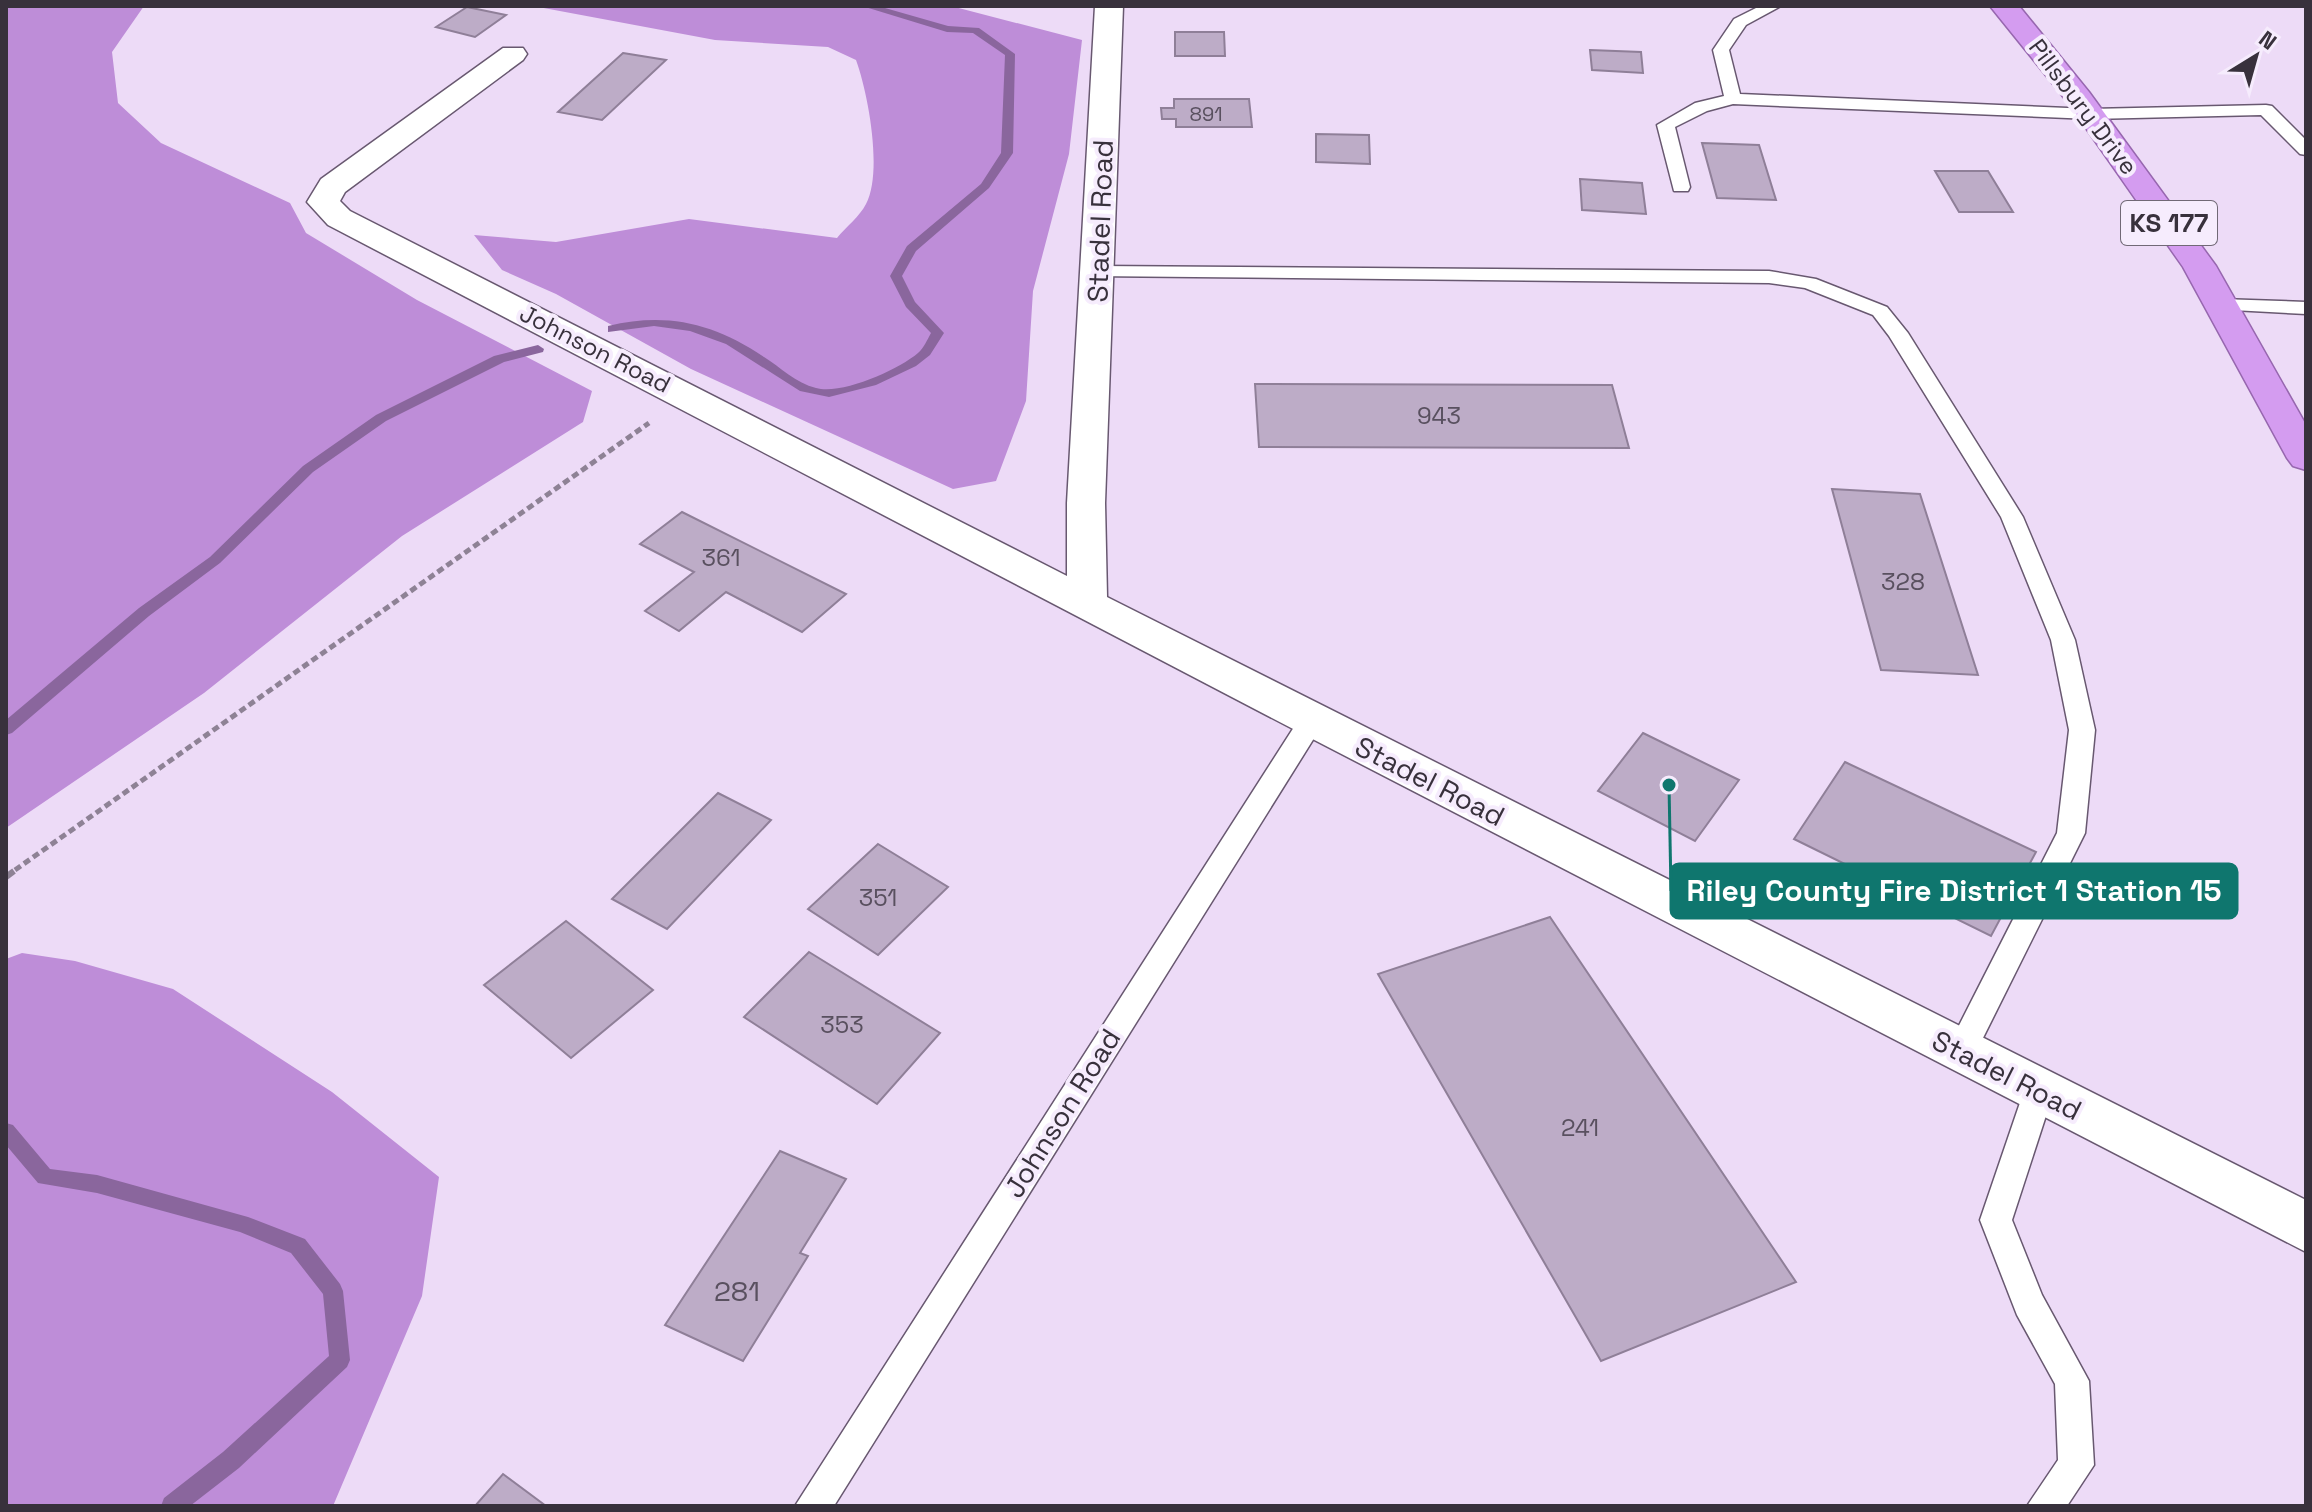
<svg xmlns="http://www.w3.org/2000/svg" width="2312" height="1512" viewBox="0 0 2312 1512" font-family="'Space Grotesk',sans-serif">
<rect width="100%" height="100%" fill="#eddbf7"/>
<path fill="#be8dd8" d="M6 6H144L112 52 118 103 161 143 290 203 306 233 417 300 592 391 583 422 402 536 204 693 6 828Z
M533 6H951L1082 40 1069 154 1033 291 1026 401 996 481 953 489 691 369 556 294 502 270 474 235 556 242 689 219 837 238C846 227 860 216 866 204 883 172 868 93 856 60L828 47 715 40Z
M22 953 75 961 173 989 332 1092 439 1177 422 1296 333 1506H6V959Z"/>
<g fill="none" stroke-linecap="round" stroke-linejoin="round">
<path fill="#8a669d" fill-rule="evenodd" d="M862 6H878L948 26 979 28 1015 54 1013 153 989 188 916 251 902 276 915 302 944 333 930 355 916 366 876 385 829 397 800 391 726 344 690 331 654 326 608 332V326C667 312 713 323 764 357 780 367 796 383 816 388 842 395 898 370 918 353 924 348 927 340 931 333L906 307 890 276 907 246 981 184 1001 153 1005 55 973 33 947 32Z
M538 345 544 349 543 352 504 362 386 421 313 472 220 563 149 616 12 733 6 735V720L139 608 210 557 303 466 376 415 494 356Z
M6 1123 13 1125 50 1169 97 1175 248 1217 305 1239 340 1284 343 1291 350 1360 347 1367 239 1468 190 1506H161L164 1498 223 1452 329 1356 323 1294 291 1253 240 1232 97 1193 38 1183 6 1145Z"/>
</g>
<path fill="#bdacc7" stroke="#8f7f98" stroke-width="2" d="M467 7 506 15 475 37 436 27Z
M1175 32H1224L1225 56H1175Z
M1590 50 1641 52 1643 73 1592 70Z
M623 53 666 60 602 120 558 112Z
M1174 99H1249L1252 127H1176V119H1162L1161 108H1174Z
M1316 134 1369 135 1370 164 1316 162Z
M1702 143 1759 145 1776 200 1717 198Z
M1935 171H1988L2013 212H1959Z
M1580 179 1642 183 1646 214 1582 210Z
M1255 384 1612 385 1629 448 1259 447Z
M1832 489 1920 494 1978 675 1881 670Z
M682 512 846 594 802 632 726 592 679 631 645 611 694 572 640 544Z
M1643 733 1739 780 1695 841 1598 791Z
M1845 762 2036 852 1991 936 1794 839Z
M718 793 771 820 667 929 612 899Z
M878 844 948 887 878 955 808 909Z
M1550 917 1796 1282 1601 1361 1378 974Z
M566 921 653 990 571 1058 484 985Z
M809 952 940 1033 877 1104 744 1017Z
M780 1151 846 1179 800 1253 808 1256 743 1361 665 1325Z
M503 1474 546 1506H475Z"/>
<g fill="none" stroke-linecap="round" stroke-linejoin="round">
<g stroke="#685870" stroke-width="3">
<path id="service" d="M1760 6H1781L1746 25 1729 50 1740 94 2091 109 2266 105 2272 106 2306 140V155L2300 154 2261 115 2091 119 1733 104 1707 111 1675 127 1690 187 1688 191H1674L1657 125 1695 103 1724 96 1713 50 1734 19Z
M1098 266 1769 271 1816 279 1887 307 1908 333 2023 517 2075 640 2095 730 2085 833 1972 1060 1961 1064 1950 1060 1946 1051 2057 833 2069 730 2051 640 2001 517 1889 336 1873 315 1805 288 1769 283 1091 276 1088 272 1091 268Z
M2221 299 2306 302V314L2214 309 2211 305 2214 301Z
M1312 711 1321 713 1325 720 1321 727 834 1506H795L1303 713Z
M2039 1078 2050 1082 2054 1091 2012 1220 2042 1295 2089 1381 2094 1465 2067 1506H2027L2058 1460 2055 1384 2017 1315 1980 1220 2024 1091 2028 1082Z"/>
</g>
<g stroke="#685870" stroke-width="3">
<path id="minor" d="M1095 6H1123L1105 503 1107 597 2306 1200V1252L1297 731 328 225 307 202 321 179 503 48H523L527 54 523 60 345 192 340 201 350 211 1067 576V503Z"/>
</g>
<g stroke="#9767af" stroke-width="3">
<path id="trunk" d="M1990 6H2019L2089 92 2216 266 2306 425V470L2293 466 2287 458 2183 267 2069 104Z"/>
</g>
<path stroke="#8e8295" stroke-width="5" stroke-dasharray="7 4" stroke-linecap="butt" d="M15 870 649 423"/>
<path stroke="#8e8295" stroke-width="6" stroke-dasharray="10 5" stroke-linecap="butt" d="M6 877 18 868"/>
<use href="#service" fill="#fff" fill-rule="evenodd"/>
<use href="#minor" fill="#fff" fill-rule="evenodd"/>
<use href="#trunk" fill="#d49cf0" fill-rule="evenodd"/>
</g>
<g text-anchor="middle" stroke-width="8" stroke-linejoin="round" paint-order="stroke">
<g font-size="20" fill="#59505f">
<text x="1206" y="121">891</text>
</g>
<g font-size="24" fill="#38313c" stroke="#f6ecfd">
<text transform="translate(2083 107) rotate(53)" y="8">Pillsbury Drive</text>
<text transform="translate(595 349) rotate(27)" y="8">Johnson Road</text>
</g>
<g font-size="24" fill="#59505f">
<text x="1439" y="424">943</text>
<text x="721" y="566">361</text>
<text x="1903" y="590">328</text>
<text x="878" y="906">351</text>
<text x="842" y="1033">353</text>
<text x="1580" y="1136">241</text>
</g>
<rect fill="#f6ecfd" stroke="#716976" stroke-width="2" x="2121" y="201" width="96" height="44" rx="6"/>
<g font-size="26" font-weight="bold" fill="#38313c">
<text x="2169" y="232">KS 177</text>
</g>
<g font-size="28" fill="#38313c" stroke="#f6ecfd">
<text transform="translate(1100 221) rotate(-88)" y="10">Stadel Road</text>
<text transform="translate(1430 781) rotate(27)" y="10">Stadel Road</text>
<text transform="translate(2007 1075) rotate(27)" y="10">Stadel Road</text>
<text transform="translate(1062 1113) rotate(-58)" y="10">Johnson Road</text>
</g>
<g font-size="28" fill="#59505f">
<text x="737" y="1301">281</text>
</g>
</g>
<path fill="none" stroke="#0f766e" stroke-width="3" d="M1669 785L1671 891"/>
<circle fill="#0f766e" stroke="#f6ecfd" stroke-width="3" cx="1669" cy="785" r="8"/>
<rect fill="#0f766e" stroke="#0f766e" stroke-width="3" x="1671" y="864" width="566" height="54" rx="8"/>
<g font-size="30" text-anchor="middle" font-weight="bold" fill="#fff">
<text x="1954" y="901">Riley County Fire District 1 Station 15</text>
</g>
<rect width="2312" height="1512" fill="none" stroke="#38313c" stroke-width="16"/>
<g transform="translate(2256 56) rotate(37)" stroke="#f6ecfd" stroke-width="6" paint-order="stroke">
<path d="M0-6L14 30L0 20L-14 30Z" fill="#38313c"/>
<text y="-12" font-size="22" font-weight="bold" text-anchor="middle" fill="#38313c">N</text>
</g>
</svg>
